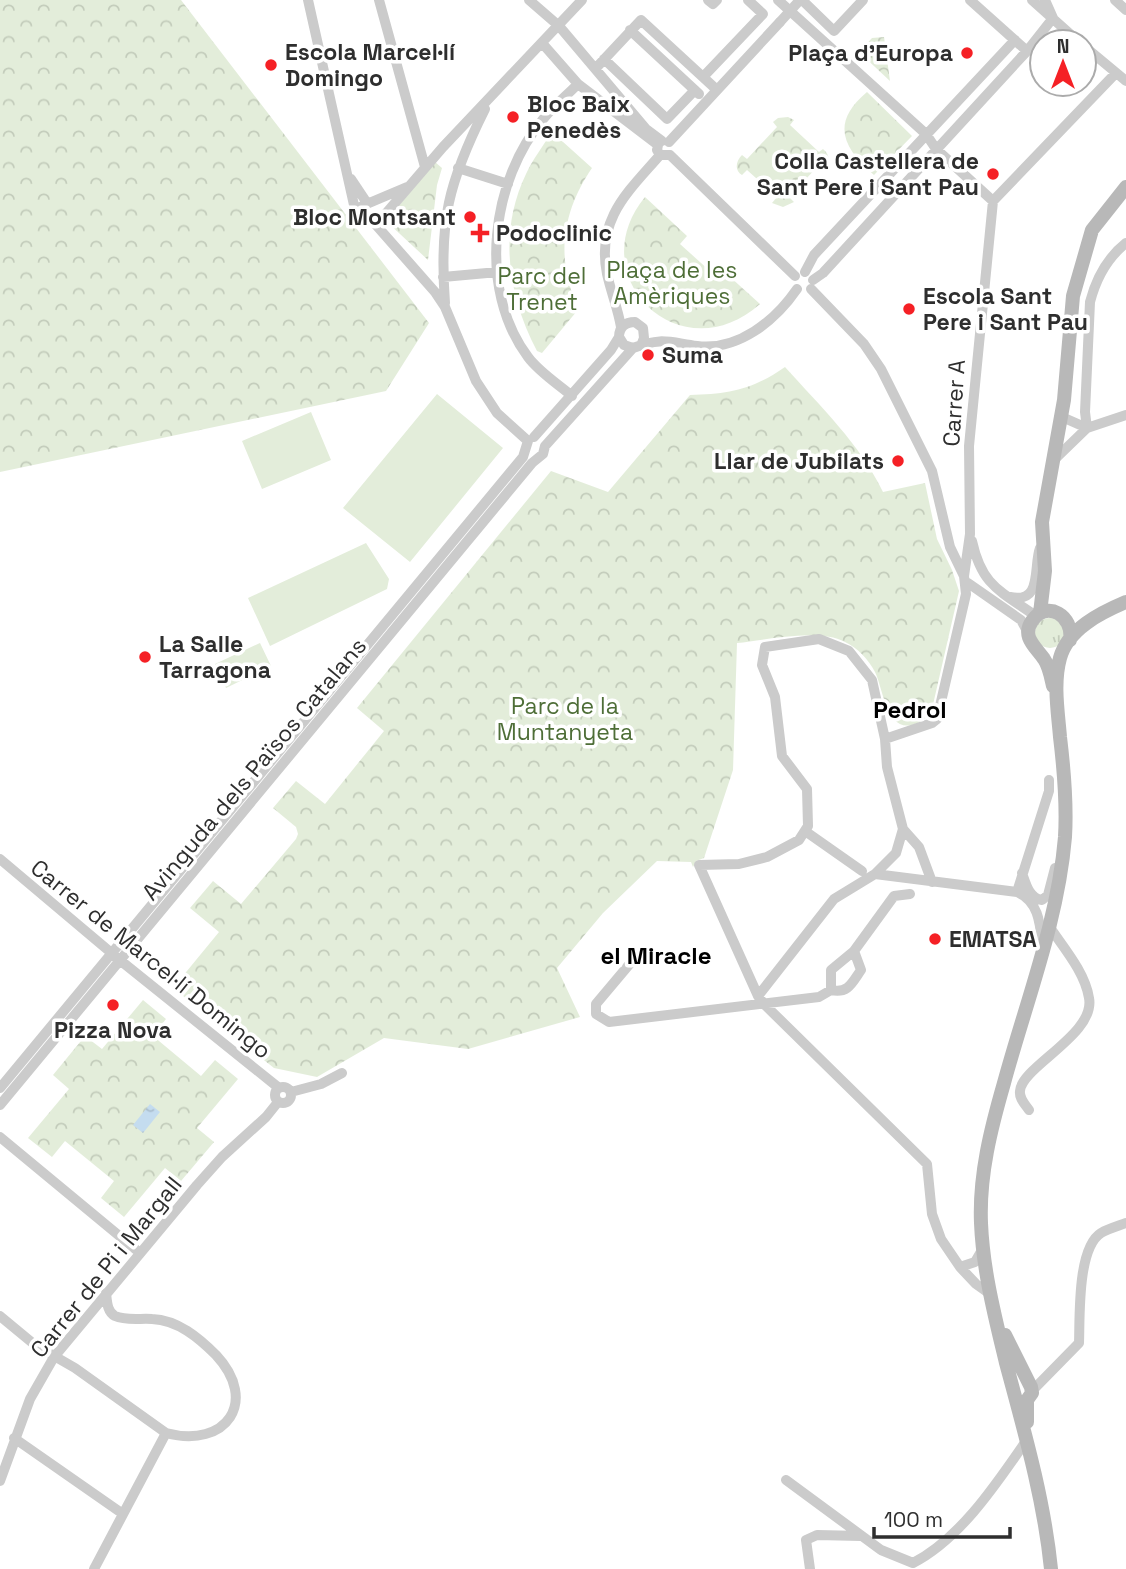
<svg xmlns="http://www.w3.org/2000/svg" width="1126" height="1569" viewBox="0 0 1126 1569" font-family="'Space Grotesk',sans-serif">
<defs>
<pattern id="grass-tufts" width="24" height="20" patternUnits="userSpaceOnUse" patternTransform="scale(1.75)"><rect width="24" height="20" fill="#e3edda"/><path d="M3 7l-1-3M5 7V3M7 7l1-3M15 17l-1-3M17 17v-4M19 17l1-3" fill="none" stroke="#c3ccbb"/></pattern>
<pattern id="forest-crowns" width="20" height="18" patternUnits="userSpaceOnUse" patternTransform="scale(1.75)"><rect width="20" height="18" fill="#e3edda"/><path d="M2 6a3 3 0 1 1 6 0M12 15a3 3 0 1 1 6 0" fill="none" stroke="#c3ccbb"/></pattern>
<pattern id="water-ripples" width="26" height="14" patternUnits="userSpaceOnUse" patternTransform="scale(1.75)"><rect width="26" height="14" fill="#c4dcef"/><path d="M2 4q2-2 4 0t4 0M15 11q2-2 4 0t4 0" fill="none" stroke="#a9bdcd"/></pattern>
</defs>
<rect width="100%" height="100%" fill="#fff"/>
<path fill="url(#grass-tufts)" d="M1035 633a15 15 0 1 1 30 0a15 15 0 1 1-30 0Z"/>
<path fill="url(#forest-crowns)" d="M0 0H181L429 323 386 391 0 472Z
M884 37 890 81 859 52 872 38Z
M867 92 912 136 874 175C843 148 830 123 867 92Z
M788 117 794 120 790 125 819 152 823 149C831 156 829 161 825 169L819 165 789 197 794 202 783 207 772 203 777 197 747 170 742 175C734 170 736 161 742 155L747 159 777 127 773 122 778 118Z
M552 132 592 168C572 197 560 232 566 268 568 283 574 297 577 311L542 353 537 351C508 296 498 232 526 174 533 159 543 146 552 132Z
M435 162 442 168 437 185 428 260 386 221Z
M645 197 687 236 680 244 711 272 718 266 760 304C680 375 580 276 645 197Z
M785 367C820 406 860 444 883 492L925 483 937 539 952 570 959 591 932 709C928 718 922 722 912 725 886 731 883 688 875 672 868 659 858 648 845 642 818 628 767 640 737 643L733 770 704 858 696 861 693 867 691 862 657 861 603 913 557 968 580 1017 468 1049 384 1038 317 1077 274 1068 173 988 219 932 190 908 213 881 241 904 296 839 298 834 296 827 273 808 296 781 325 804 384 731 357 708 551 471 608 492 690 395C729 394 752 390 785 367Z
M143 1000 166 1019 153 1036 201 1076 215 1060 238 1079 197 1128 214 1142 181 1181 165 1168 124 1217 101 1198 114 1181 65 1141 52 1157 28 1138 69 1089 53 1075 85 1036 102 1049Z"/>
<path fill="#e3edda" d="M437 394 503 448 410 562 343 508Z
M311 412 331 460 262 489 242 441Z
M366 543 389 579 387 589 270 646 248 598Z
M260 643 271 666 226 688 215 664Z"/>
<path fill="url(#water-ripples)" d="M150 1104 160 1112 143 1133 133 1125Z"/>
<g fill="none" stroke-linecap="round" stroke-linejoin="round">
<path stroke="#cbcbcb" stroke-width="10" d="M308 0 354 205 361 221
M379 0 425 167
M529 0 559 26 646 129 662 141
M708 0 713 4 717 0
M778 0 926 134 936 149 993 201
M802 0 834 31 863 0
M970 0 1027 51 1053 18 1045 0
M1032 0 1079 42
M1115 0 1126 10
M630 30 699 94
M542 43 578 84 658 145 657 150 660 155H670
M1084 46 1126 81
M604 59 667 119 695 90
M596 68 641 20 717 90
M703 77 763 14 748 0
M669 142 780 22
M670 155 795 276
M458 168 508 184
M351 179 367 203
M360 218 359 212 362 206 407 187
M376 225 443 147 582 0
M376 225 435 292 445 307 476 381 497 413 528 441
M805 272 814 255 1015 40
M443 277 498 272
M813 280 823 273 1027 51
M811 289 864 344 881 369 932 471 950 547 964 576
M445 303C439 221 448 183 485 109
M621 327C618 309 611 292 607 274 596 219 628 192 660 155
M633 348 624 345 619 337C619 327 625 322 635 322L643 328 644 338 642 343
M572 396C558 384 539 372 528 357 477 289 491 180 544 118 554 106 567 95 578 84
M1062 417 1087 428
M1087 428 1085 412 1090 302C1096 279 1107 258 1126 243
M534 437 611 350 619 337
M1054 460 1087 428 1126 415
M972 541C981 582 996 589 1030 612L1038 614
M968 583 1021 620 1028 633
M1010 597C1043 604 1033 567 1040 548
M885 739 932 723 937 719 966 594 964 576 970 534 969 446 993 201 1115 74
M903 829 919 847 932 882
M805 831 862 871
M0 859 121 961 279 1088
M1022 873C1026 884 1029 898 1042 900L1048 895 1055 868
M875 874 1017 892C1038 901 1040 922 1042 942
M1017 892 1049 791V780
M633 960 596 1004V1014L609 1022 819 997 831 990V970L854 951 894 896 910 894
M831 990C848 994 852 983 861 970L854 951
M758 996 834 899 875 874 896 853 903 829 887 767 885 739 872 680 849 651 819 639 765 647 762 665 775 697 782 756 807 789 808 826 799 840 767 857 739 864 699 865 758 996 764 1004 927 1164 932 1214 941 1239 960 1267 976 1284 990 1294
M275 1095a8 8 0 1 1 16 0a8 8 0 1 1-16 0Z
M0 1088 523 457 528 441
M291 1092 321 1084 342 1073
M0 1105 532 463 543 454 545 446 633 348C662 337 668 342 697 346 738 351 775 321 797 289
M1029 1110C1025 1104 1019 1099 1020 1091 1021 1067 1096 1034 1089 998 1085 972 1063 947 1049 926
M0 1137 140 1253
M960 1267 975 1262 982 1250
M0 1316 35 1345 75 1368 166 1433
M1030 1393 1079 1343C1080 1318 1077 1248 1101 1233 1108 1229 1118 1226 1126 1223
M14 1438 123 1514
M786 1480 881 1550 913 1563C960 1539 997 1483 1026 1441
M0 1481 30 1399 54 1357 197 1185 222 1157 266 1117 278 1102
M94 1569 166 1433C227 1449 259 1401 216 1355 199 1338 178 1320 152 1319 141 1318 126 1321 115 1316 107 1312 107 1301 106 1293
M810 1569 806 1540 817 1535 861 1536"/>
<path stroke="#b8b8b8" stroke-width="14" d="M1040 613 1045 571 1042 522 1064 400 1073 296 1092 230 1126 187
M1053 686C1051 677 1049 666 1044 659 1036 647 1021 637 1032 621 1047 599 1074 616 1070 640
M1005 1335 1031 1387 1032 1393 1027 1400V1422
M1051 1569C1044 1499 1024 1430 1006 1363 995 1317 983 1271 981 1223 979 1175 991 1128 1004 1083 1026 1002 1058 921 1065 837 1067 804 1064 770 1060 737 1058 712 1053 683 1060 658 1068 629 1100 613 1126 602"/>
<path stroke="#cbcbcb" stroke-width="10" d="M780 22 800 0"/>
</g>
<g fill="#f52025" stroke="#fff" stroke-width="2.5">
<circle cx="967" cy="53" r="7"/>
<circle cx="271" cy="65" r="7"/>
<circle cx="513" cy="117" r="7"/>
<circle cx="993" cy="174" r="7"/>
<circle cx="470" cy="217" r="7"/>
<path d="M476.5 222.5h7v7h7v7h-7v7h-7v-7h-7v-7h7z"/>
<circle cx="909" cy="309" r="7"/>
<circle cx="648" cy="355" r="7"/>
<circle cx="898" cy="461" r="7"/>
<circle cx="145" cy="657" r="7"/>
<circle cx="935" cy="939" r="7"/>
<circle cx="113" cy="1005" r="7"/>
</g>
<g text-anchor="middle" stroke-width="7" stroke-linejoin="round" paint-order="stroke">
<g font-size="23" font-weight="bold" fill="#2e2e2e" stroke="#fff" text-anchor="start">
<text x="285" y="60">Escola Marcel·lí<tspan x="285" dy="26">Domingo</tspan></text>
<text x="953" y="61" text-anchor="end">Plaça d'Europa</text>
<text x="527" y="112">Bloc Baix<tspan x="527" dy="26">Penedès</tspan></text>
<text x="979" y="169" text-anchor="end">Colla Castellera de<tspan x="979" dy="26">Sant Pere i Sant Pau</tspan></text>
<text x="456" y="225" text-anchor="end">Bloc Montsant</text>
<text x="496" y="241">Podoclinic</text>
<text x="923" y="304">Escola Sant<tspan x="923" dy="26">Pere i Sant Pau</tspan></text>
<text x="662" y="363">Suma</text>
<text x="884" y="469" text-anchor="end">Llar de Jubilats</text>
<text x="159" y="652">La Salle<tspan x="159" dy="26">Tarragona</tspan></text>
<text x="949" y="947">EMATSA</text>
<text x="113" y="1038" text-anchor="middle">Pizza Nova</text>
</g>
<g font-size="23" fill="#4e6e37" stroke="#fff">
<text x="672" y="278">Plaça de les<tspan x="672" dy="26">Amèriques</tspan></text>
<text x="542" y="284">Parc del<tspan x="542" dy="26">Trenet</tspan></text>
<text x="565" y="714">Parc de la<tspan x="565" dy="26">Muntanyeta</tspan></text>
</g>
<g font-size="23" fill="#2e2e2e" stroke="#fff">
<text transform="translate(954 403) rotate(-86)" y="8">Carrer A</text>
<text transform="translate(254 769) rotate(-50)" y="8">Avinguda dels Països Catalans</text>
<text transform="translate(151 959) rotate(39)" y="8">Carrer de Marcel·lí Domingo</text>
<text transform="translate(106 1267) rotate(-51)" y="8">Carrer de Pi i Margall</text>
</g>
<g font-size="24" font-weight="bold" fill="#000" stroke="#fff">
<text x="910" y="718">Pedrol</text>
<text x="656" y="964">el Miracle</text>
</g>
</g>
<g transform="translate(1063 63)"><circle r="33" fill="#ffffff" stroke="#ababab" stroke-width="2"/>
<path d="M0-5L12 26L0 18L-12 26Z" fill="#f52025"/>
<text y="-10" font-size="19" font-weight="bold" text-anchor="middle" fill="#2e2e2e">N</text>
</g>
<path d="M874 1527v10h136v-10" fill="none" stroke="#2e2e2e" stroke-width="3.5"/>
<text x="884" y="1527" font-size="21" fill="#2e2e2e" stroke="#ffffff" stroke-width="5" paint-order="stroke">100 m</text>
</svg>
